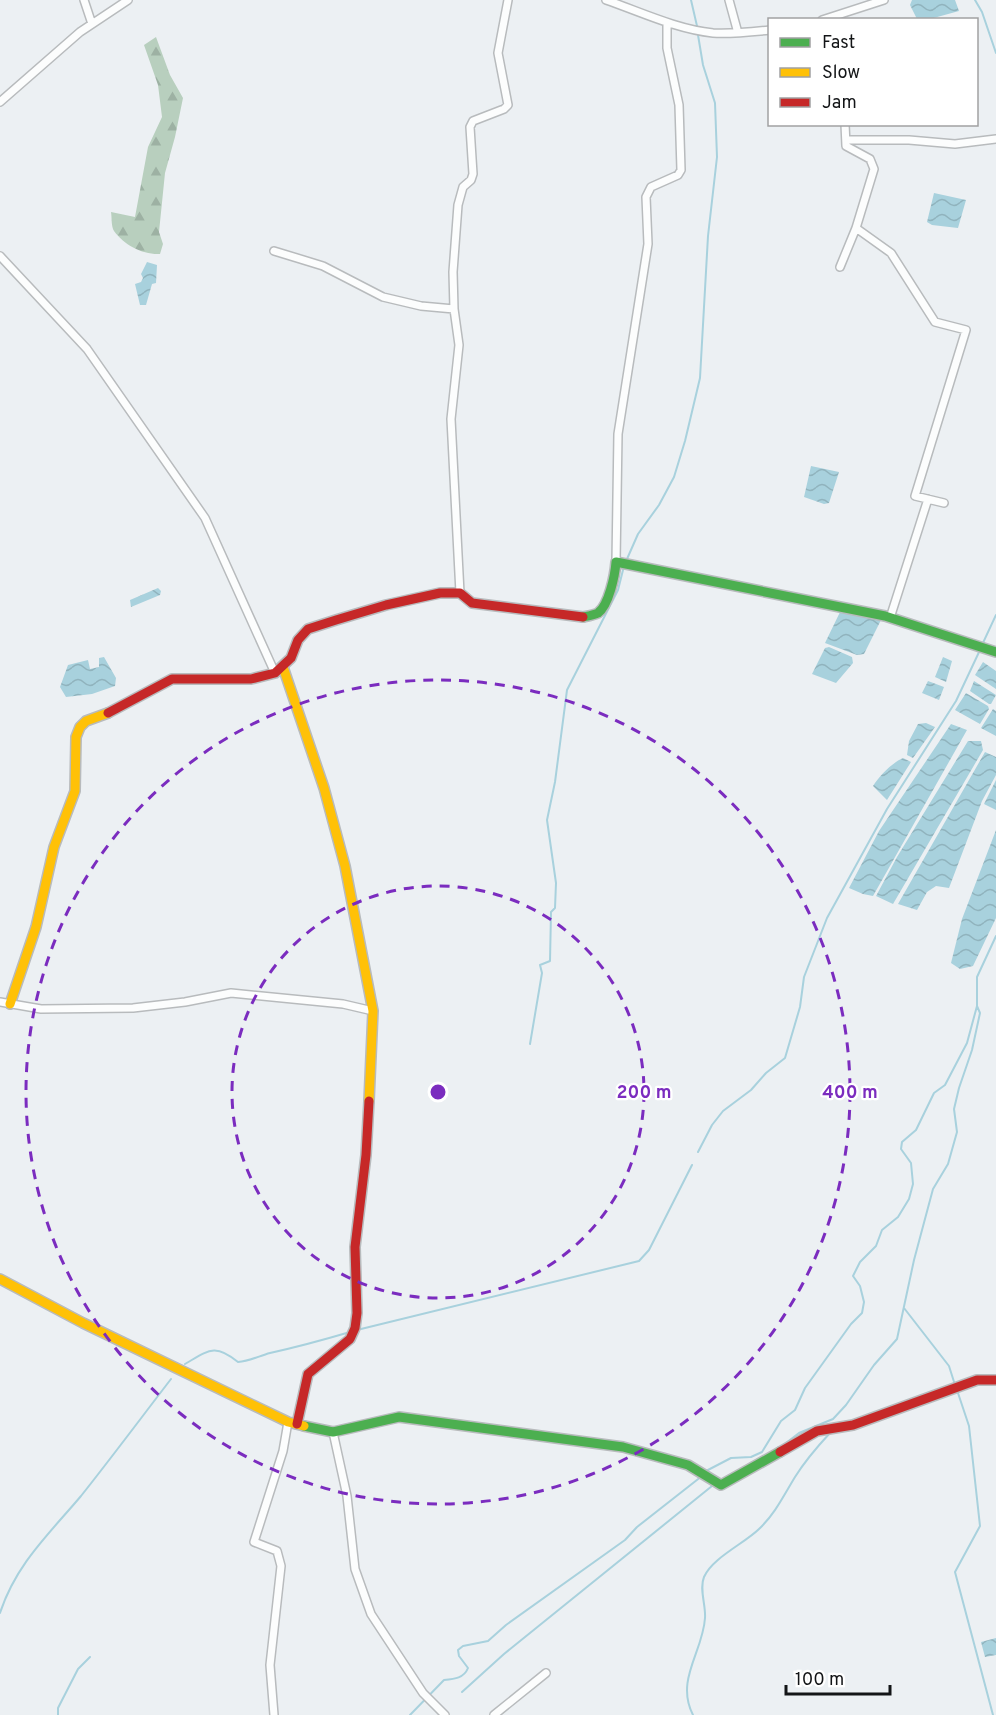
<svg xmlns="http://www.w3.org/2000/svg" width="996" height="1715" viewBox="0 0 996 1715" font-family="Overpass,sans-serif">
<defs>
<pattern id="forest-firs" width="22" height="20" patternUnits="userSpaceOnUse" patternTransform="scale(1.5)"><rect width="22" height="20" fill="#b8cfbe"/><path d="M5 1l3.5 6h-7zM16 11l3.5 6h-7z" fill="#9db1a3"/></pattern>
<pattern id="water-waves" width="16" height="10" patternUnits="userSpaceOnUse" patternTransform="scale(1.5)"><rect width="16" height="10" fill="#a8d1dd"/><path d="M0 5q4-4 8 0t8 0" fill="none" stroke="#90b3bd"/></pattern>
</defs>
<rect width="100%" height="100%" fill="#ecf0f3"/>
<path fill="url(#forest-firs)" d="M156 37 170 75 183 98 175 137 165 173 159 232 163 244 160 254C143 255 124 245 114 231 111 226 112 218 111 212L135 217 148 147 162 117 158 85 144 45Z"/>
<path fill="url(#water-waves)" d="M912 0H955L959 11 930 19H917L910 5Z
M934 193 966 200 958 228 932 225 927 222Z
M147 262 157 265 156 283 152 284 146 305H140L135 284 141 282 143 278 141 274Z
M811 466 839 472 829 503 824 504 804 497Z
M158 588 161 591 160 595 131 607 130 600Z
M841 610 881 620 864 654 857 655 825 643Z
M829 647 852 657 853 663 836 683 812 674 825 648Z
M104 657 116 678 115 686 92 694 66 697 60 687 68 665 88 660 90 669 99 667V658Z
M943 657 952 661 946 682 935 677Z
M983 662 996 671V689L975 675Z
M928 681 944 687 939 700 922 693Z
M974 681 996 695 991 704H989L970 691Z
M966 693 988 706 989 709 980 724 955 710Z
M993 709 996 711V736L981 728Z
M926 723 935 727 913 758 907 755 909 741 918 724Z
M951 724 967 730 873 896 863 894 849 888 879 831Z
M968 741H981L983 750 893 904 876 896 897 857Z
M985 752 996 757V775L982 801 949 888 936 886 927 892 917 910 898 904Z
M903 758 911 762 887 800 873 786C880 775 892 763 903 758Z
M996 780V810L984 804Z
M996 830V918L973 966 960 969 951 963 962 919Z
M996 1638V1655L985 1657 981 1642Z"/>
<g fill="none" stroke-linecap="round" stroke-linejoin="round">
<path stroke="#a8d1dd" stroke-width="2" d="M691 0 697 26
M975 0 982 12 996 53
M627 559 638 534 659 505 674 477 685 441 700 378 708 236 717 157 715 103 703 65 698 35
M982 645 996 615
M530 1044 542 973 540 965 550 961 551 912 555 908 556 883 547 820 555 782 567 690 618 590 624 566
M698 1152 712 1125 723 1111 751 1090 766 1073 785 1058 800 1007 804 977 827 918 887 809 956 701 980 650
M904 1308 949 1366 955 1385
M361 1329 639 1261 649 1250 692 1165
M185 1364C209 1350 215 1343 238 1362 250 1361 259 1356 270 1353 297 1347 323 1340 350 1332
M957 1390 969 1426 980 1526 955 1572 993 1715
M782 1446 799 1433 833 1419 846 1405 874 1365 897 1339 914 1260 933 1189 948 1164 957 1132 954 1109 959 1088 972 1050 980 1013 977 1006
M706 1471 731 1458 751 1457 762 1452 781 1421 795 1410 805 1388 851 1324 862 1313 864 1302 860 1286 853 1276 860 1262 876 1246 882 1230 898 1217 909 1199 913 1184 911 1163 901 1149 902 1142 916 1130 934 1093 945 1085 967 1043 977 1006V977L996 936
M0 1613C16 1564 49 1534 81 1496 112 1457 141 1418 171 1379
M462 1692 504 1654 712 1486
M58 1715V1708L78 1669 90 1657
M410 1715 444 1680C455 1679 464 1678 468 1668L459 1656 458 1650 463 1646 488 1641 506 1625 625 1540 637 1527 702 1476
M693 1715C675 1680 703 1652 705 1618 706 1605 699 1589 704 1577 712 1558 745 1543 759 1529 775 1514 784 1495 795 1477 805 1461 817 1447 830 1433"/>
<g stroke="#b8bbbd" stroke-width="10">
<path id="street" d="M84 0 92 24
M606 0C641 12 676 29 713 33 732 34 751 32 770 30
M729 0 738 33
M822 20 884 0
M0 102 80 32 128 0
M846 140H909L955 144 996 139
M856 228 891 253 935 322 966 330 915 496 944 503
M274 251 323 266 383 297 421 306 454 309
M0 256 87 349 205 518 275 673
M840 267 856 228 874 169 870 159 846 146 845 124
M616 562 618 434 648 244 646 197 651 187 678 175 681 170 679 105 667 48V23
M460 593 451 419 459 345 454 309 453 272 458 205 463 187 471 180 473 174 470 127 473 121 504 109 508 105 498 53 508 0
M890 618 928 499
M0 1002 41 1009 133 1008 185 1002 231 993 343 1004 373 1011
M333 1432 347 1496 355 1569 371 1614 423 1693 445 1715
M274 1715 270 1665 281 1566 277 1551 254 1542 283 1451 288 1422
M494 1715 546 1673"/>
</g>
<g stroke="#b8bbbd" stroke-width="12">
<path id="fast" d="M583 617C588 616 594 615 598 613 609 605 615 575 616 562L885 616 996 652
M304 1426 333 1432 399 1417 623 1447 688 1465 721 1485 780 1452"/>
</g>
<g stroke="#b8bbbd" stroke-width="12">
<path id="slow" d="M283 667 324 788 345 866 373 1011 369 1101
M10 1004 36 927 54 847 75 791 76 737 80 727 86 721 108 713
M0 1279 83 1323 288 1422 304 1426"/>
</g>
<g stroke="#b8bbbd" stroke-width="12">
<path id="jam" d="M108 713 172 679H251L275 673 291 658 298 640 308 629 336 620 386 605 440 593H460L472 603 583 617
M297 1424 308 1374 350 1339 355 1328 357 1313 355 1247 366 1155 369 1101
M780 1452 817 1431 853 1425 977 1380H996"/>
</g>
<use href="#street" stroke="#fcfdfd" stroke-width="7"/>
<use href="#fast" stroke="#4caf50" stroke-width="9"/>
<use href="#slow" stroke="#ffc107" stroke-width="9"/>
<use href="#jam" stroke="#c62828" stroke-width="9"/>
</g>
<g fill="none" stroke="#7b2cbf" stroke-width="3" stroke-dasharray="10 8">
<circle cx="438" cy="1092" r="206"/>
<circle cx="438" cy="1092" r="412"/>
</g>
<circle cx="438" cy="1092" r="9" fill="#7b2cbf" stroke="#fff" stroke-width="3"/>
<g font-size="18" text-anchor="middle" font-weight="bold" fill="#7b2cbf" stroke="#fff" stroke-width="4.5" stroke-linejoin="round" paint-order="stroke">
<text x="644" y="1098">200 m</text>
<text x="850" y="1098">400 m</text>
</g>
<rect x="768" y="18" width="210" height="108" fill="#ffffff" stroke="#a1a1a2" stroke-width="1.5"/>
<rect x="780" y="38" width="30" height="9" fill="#4caf50" stroke="#a1a1a2" stroke-width="1.5"/>
<text x="822" y="48" font-size="18" fill="#131517">Fast</text>
<rect x="780" y="68" width="30" height="9" fill="#ffc107" stroke="#a1a1a2" stroke-width="1.5"/>
<text x="822" y="78" font-size="18" fill="#131517">Slow</text>
<rect x="780" y="98" width="30" height="9" fill="#c62828" stroke="#a1a1a2" stroke-width="1.5"/>
<text x="822" y="108" font-size="18" fill="#131517">Jam</text>
<path d="M786 1685v9h104v-9" fill="none" stroke="#131517" stroke-width="3"/>
<text x="795" y="1685" font-size="18" fill="#131517" stroke="#ffffff" stroke-width="4.5" paint-order="stroke">100 m</text>
</svg>
